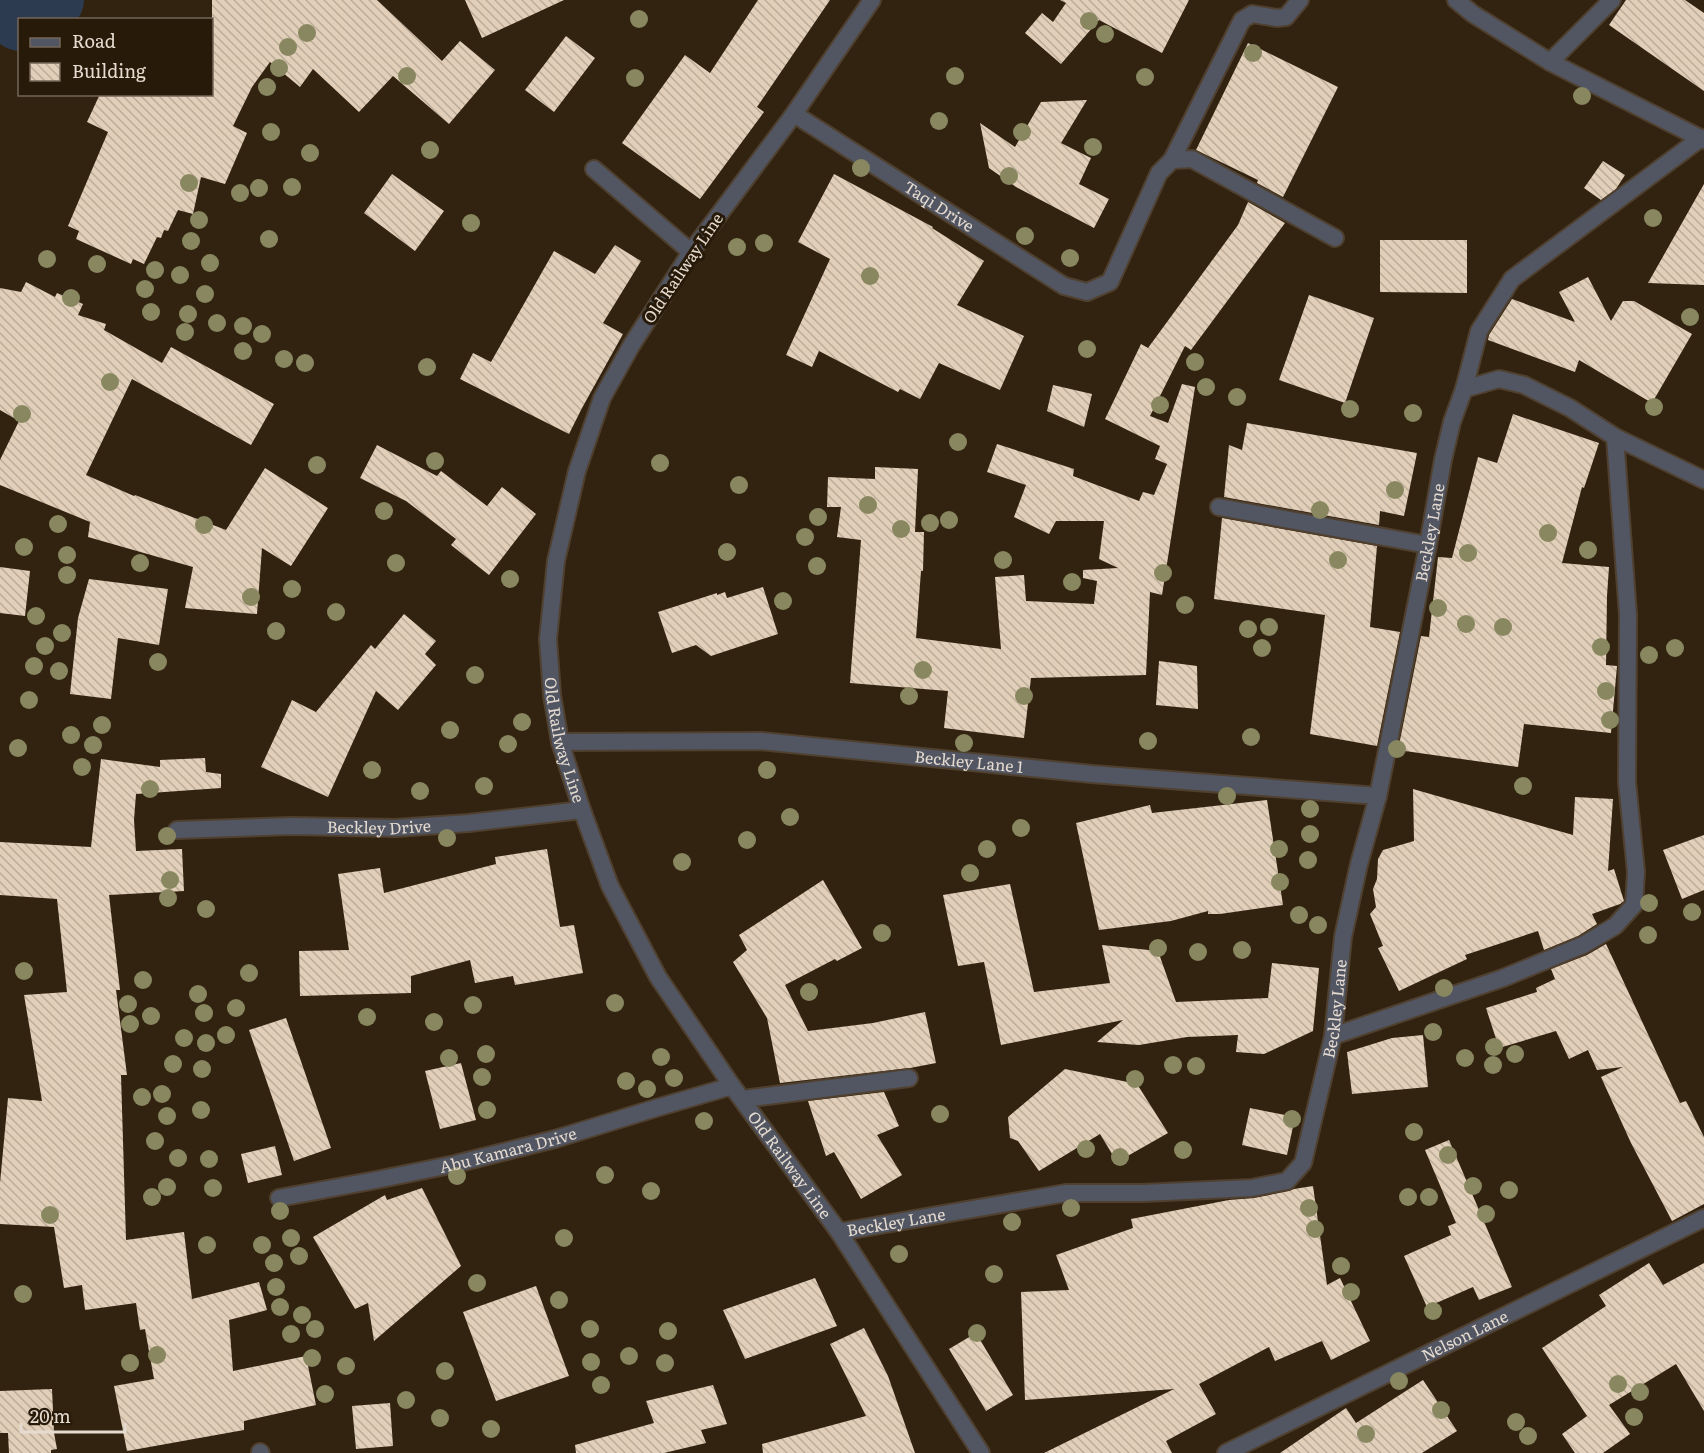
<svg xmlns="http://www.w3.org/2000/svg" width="1704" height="1453" viewBox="0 0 1704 1453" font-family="Literata,serif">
<defs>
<pattern id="building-back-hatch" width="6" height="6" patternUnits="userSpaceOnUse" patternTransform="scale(1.5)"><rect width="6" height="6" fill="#e2cfb9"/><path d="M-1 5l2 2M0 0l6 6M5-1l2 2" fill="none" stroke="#bbac9a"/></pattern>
</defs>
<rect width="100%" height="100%" fill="#322311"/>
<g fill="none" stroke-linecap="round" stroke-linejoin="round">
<path stroke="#2d3b51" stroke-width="62" d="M20 20 53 0"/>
</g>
<path fill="url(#building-back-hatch)" d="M212 0H377L442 61 460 41 495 70 449 124 393 76 359 112 313 69 300 87 270 62 252 87 233 126 247 133 225 184 201 177 193 214 178 210 168 231 164 230 161 238 157 237 144 264 133 259 131 264 76 239 79 231 68 226 108 132 87 122 100 94H212Z
M465 0H564L482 38Z
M758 0H830L757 107 764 112 700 199 622 143 685 55 710 73Z
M1060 0H1189L1162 53 1099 20 1061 64 1025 33 1042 13 1053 22 1066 3Z
M1626 0H1685L1704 13V91L1609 25Z
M566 36 595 58 554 112 525 90Z
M1248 43 1338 87 1283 197 1257 183 1258 180 1196 150Z
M1087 100 1061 143 1091 158 1079 184 1109 199 1094 228 1016 187 989 168 980 123 1015 147 1041 102Z
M1603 161 1625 175 1616 189 1601 200 1584 188Z
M392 174 444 211 415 251 364 213Z
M834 174 933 227 932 228 984 261 957 305 1024 336 1000 390 939 363 920 399 900 389 898 392 819 351 812 367 786 355 830 259 798 242Z
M1704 184V285L1648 283Z
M1248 202 1285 223 1191 350 1185 346 1150 416 1168 423 1182 384 1195 387 1162 595 1150 592 1146 675 1031 678 1024 738 944 728 948 691 850 683 861 540 837 537 841 507H827L828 477 875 479V467L918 469 915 532H924L923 571H921L916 638 1001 649 995 577 1024 575 1026 601 1094 604 1097 581 1083 578V570L1118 568 1099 559 1104 521H1056L1049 534 1014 517 1026 485 987 472 997 444 1074 469 1073 476 1139 501 1143 492 1154 495 1167 464 1155 459 1160 446 1105 419 1141 344 1148 348 1238 225Z
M1380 240H1467V293L1380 292Z
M615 245 641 261 603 323 623 334 582 408 569 434 460 379 473 353 491 362 554 251 595 274Z
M1588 277 1611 321 1623 301H1634L1692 334 1652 403 1579 360 1575 372 1488 340 1489 335 1512 299 1575 322 1559 292Z
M26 282 55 297 57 293 83 304 78 315 106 324 104 330 162 363 171 347 274 404 251 445 132 379 86 475 134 496 135 495 226 530 265 468 328 508 291 566 262 548 257 614 185 608 193 567 88 537 90 522 0 485V460L19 421 0 410V288L21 292Z
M1309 295 1374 318 1345 403 1279 380Z
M1053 385 1092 394 1084 427 1047 411Z
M1513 414 1599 443 1584 488 1582 487 1562 563 1609 567 1607 596 1606 665 1617 666 1611 733 1524 724 1518 767 1398 750 1421 636 1429 637 1438 557 1452 558 1478 457 1497 463Z
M1247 423 1417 453 1404 516 1380 511 1379 525 1224 497 1229 445 1242 450Z
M377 445 437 476 441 471 487 506 502 487 536 514 489 575 451 545 456 539 406 501 360 478Z
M1222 518 1377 546 1370 627 1400 632 1377 746 1310 734 1325 615 1214 599Z
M0 567 30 571 25 616 0 613Z
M89 579 168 589 159 645 118 638 111 699 70 694 78 618Z
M763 587 778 634 711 656 696 645 672 653 658 612 717 593V595L725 592 727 598Z
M404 614 436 641 425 654 436 665 398 710 376 691 328 797 261 767 292 700 316 712 371 645 375 649Z
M1159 661 1197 666 1198 709 1156 705Z
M205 758 206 772 221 774V788L136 794 134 820 136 851 182 849 184 891 109 895 120 990H116L127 1075H121L126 1240 184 1232 192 1299 259 1282 267 1310 229 1320 233 1371 306 1356 316 1405 244 1421V1430L127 1451 114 1386 154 1379 145 1329 140 1330 136 1303 85 1310 82 1285 64 1288 54 1227 0 1224V1183L8 1098 42 1101 24 995 67 992 57 899 0 895V842L91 847 101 759 160 767V760Z
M1413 789 1573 835 1575 797 1613 799 1608 871 1614 869 1624 901 1620 904 1592 914 1597 924 1578 936 1544 950 1538 931 1465 955 1467 959 1399 991 1378 948 1383 946 1370 914 1376 907 1373 889 1377 879 1378 859 1383 850 1414 841Z
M1267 800 1283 905 1220 914H1208V911L1171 921 1099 930 1076 823 1150 805 1152 813Z
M1704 835V890L1682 899 1663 850Z
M547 849 560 927 574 925 583 973 515 985 513 976 475 983 470 960 411 976V993L300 996 299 951 349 950 338 874 380 868 384 893 496 864 495 857Z
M823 880 862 948 837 961 835 959 785 985 808 1031 873 1023 925 1012 936 1063 910 1068 780 1083 767 1018 733 962 747 950 739 935Z
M1010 884 1034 992 1110 983 1102 945 1158 951 1176 1002 1268 998 1272 963 1319 968 1313 1031 1264 1054 1236 1052 1238 1035 1187 1037 1139 1045 1097 1042 1123 1020 1001 1045 984 962 958 966 943 895Z
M1606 944 1680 1103 1686 1101 1704 1137V1204L1672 1221 1631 1143 1601 1077 1623 1067 1597 1070 1588 1050 1569 1059 1556 1031 1499 1048 1486 1008 1537 992 1536 988 1555 979 1551 969 1587 955Z
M286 1018 331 1148 294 1161 249 1030Z
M1423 1035 1428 1087 1352 1094 1347 1052 1392 1038Z
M461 1063 476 1120 440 1129 425 1071Z
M1065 1069 1137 1084 1168 1133 1117 1162 1100 1134 1039 1171 1018 1141 1010 1138 1008 1117Z
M884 1092 899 1126 877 1135 902 1175 861 1199 834 1152 826 1156 808 1101Z
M1250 1108 1295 1117 1287 1155 1242 1145Z
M1449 1140 1512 1287 1479 1300 1473 1287 1427 1307 1404 1256 1451 1235 1448 1226 1456 1223 1425 1150Z
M275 1146 282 1175 248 1183 241 1154Z
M1313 1186 1327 1285 1340 1278 1370 1341 1331 1360 1322 1341 1275 1361 1269 1347 1199 1384 1216 1414 1166 1441 1172 1453H1044L1174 1389 1025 1400 1021 1292 1069 1290 1056 1255 1133 1228 1131 1219 1229 1200 1254 1198 1289 1191 1294 1189Z
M422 1188 461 1266 374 1341 368 1303 355 1309 313 1237 385 1195 387 1200Z
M1649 1263 1663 1285 1704 1263V1411L1676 1364 1609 1405 1630 1434 1603 1453H1575L1562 1434 1587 1416 1542 1348 1606 1306 1599 1295Z
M815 1278 837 1326 745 1359 723 1310Z
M536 1286 569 1376 496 1401 463 1312Z
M864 1328 888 1376 915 1453H763L762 1444 866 1416 830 1344Z
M976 1333 1013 1395 986 1411 949 1349Z
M1423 1380 1457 1431 1422 1453H1280L1346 1408 1356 1423Z
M713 1385 727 1424 701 1430 706 1443 664 1453H576L575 1445 654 1423 646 1401Z
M52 1389 54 1433 57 1449 51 1450V1453H9L8 1433H0V1391Z
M390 1403 393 1446 356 1449 352 1406Z"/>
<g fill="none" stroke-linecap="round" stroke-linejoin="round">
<g stroke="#4f4030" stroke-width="20">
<path id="service" d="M743 1099 909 1078"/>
</g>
<g stroke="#4f4030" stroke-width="20">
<g id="minor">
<path d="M1456 0 1473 14 1550 62 1704 140"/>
<path d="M1550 62 1612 0"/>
<path id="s1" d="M794 114 1064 286 1087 292 1110 282 1159 173 1172 160 1192 159 1335 238"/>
<path d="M1172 160 1242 20 1252 14 1277 18 1286 17 1300 0"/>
<path d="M594 169 691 252"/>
<path d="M1464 389 1499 379 1524 385 1570 408 1615 437 1704 480"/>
<path d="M1219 507 1428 545"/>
<path id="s2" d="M560 742 761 741 1092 774 1378 796"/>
<path id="s3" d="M177 830 292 826 395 828 469 823 582 810"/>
<path d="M1333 1036 1503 978 1583 945 1615 926 1634 905 1636 872 1627 782 1628 615 1615 437"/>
<path id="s4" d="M279 1198 376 1180 455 1164 555 1139 656 1108 732 1086"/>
<path id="s5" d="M839 1232 1066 1193H1143L1252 1188 1287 1181 1303 1163 1333 1036 1343 937 1359 864 1378 796 1428 545 1443 460 1452 422 1464 389 1479 331 1512 279 1701 138"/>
<path d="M260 1452 261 1453"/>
<path id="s6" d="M1226 1453 1704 1218"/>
</g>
</g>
<g stroke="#4f4030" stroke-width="20">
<g id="tertiary">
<path id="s7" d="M872 0 794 114 691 252 631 346 602 398 577 471 556 561 548 639 552 695 560 742 582 810 610 886 658 977 732 1086 839 1232 981 1453"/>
</g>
</g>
<use href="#service" stroke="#525662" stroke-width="16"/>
<use href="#minor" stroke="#525662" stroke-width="16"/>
<use href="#tertiary" stroke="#525662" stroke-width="16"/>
</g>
<g fill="#888760">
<circle cx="639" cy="19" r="9"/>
<circle cx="1089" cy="21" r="9"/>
<circle cx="307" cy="33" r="9"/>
<circle cx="1105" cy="34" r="9"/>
<circle cx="288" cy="47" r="9"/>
<circle cx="1253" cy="53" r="9"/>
<circle cx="279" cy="68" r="9"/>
<circle cx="407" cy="76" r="9"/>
<circle cx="955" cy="76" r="9"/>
<circle cx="1145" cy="77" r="9"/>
<circle cx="635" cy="78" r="9"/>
<circle cx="267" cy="87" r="9"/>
<circle cx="1582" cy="96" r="9"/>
<circle cx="939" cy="121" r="9"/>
<circle cx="271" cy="132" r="9"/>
<circle cx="1022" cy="132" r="9"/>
<circle cx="1093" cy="147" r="9"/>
<circle cx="430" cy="150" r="9"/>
<circle cx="310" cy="153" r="9"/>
<circle cx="861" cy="168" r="9"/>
<circle cx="1009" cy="176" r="9"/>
<circle cx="189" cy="183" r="9"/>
<circle cx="292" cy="187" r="9"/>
<circle cx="259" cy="188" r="9"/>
<circle cx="240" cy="193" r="9"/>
<circle cx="1653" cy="218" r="9"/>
<circle cx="199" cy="220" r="9"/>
<circle cx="471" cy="223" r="9"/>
<circle cx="1025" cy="236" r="9"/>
<circle cx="269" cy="239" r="9"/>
<circle cx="191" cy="241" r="9"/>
<circle cx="764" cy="243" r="9"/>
<circle cx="737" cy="247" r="9"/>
<circle cx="1070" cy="258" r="9"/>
<circle cx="47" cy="259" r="9"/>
<circle cx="210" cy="263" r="9"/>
<circle cx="97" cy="264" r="9"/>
<circle cx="155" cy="270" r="9"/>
<circle cx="180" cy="275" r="9"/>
<circle cx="870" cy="276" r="9"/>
<circle cx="145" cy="289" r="9"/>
<circle cx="205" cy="294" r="9"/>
<circle cx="71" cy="298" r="9"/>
<circle cx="151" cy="312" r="9"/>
<circle cx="188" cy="314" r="9"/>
<circle cx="1690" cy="317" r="9"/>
<circle cx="217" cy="323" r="9"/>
<circle cx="243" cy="326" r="9"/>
<circle cx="185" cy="332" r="9"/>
<circle cx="262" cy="334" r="9"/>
<circle cx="1087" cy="349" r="9"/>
<circle cx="243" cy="351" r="9"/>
<circle cx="284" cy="359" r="9"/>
<circle cx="1195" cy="362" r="9"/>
<circle cx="305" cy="363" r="9"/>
<circle cx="427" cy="367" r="9"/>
<circle cx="110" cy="382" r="9"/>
<circle cx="1206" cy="387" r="9"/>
<circle cx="1237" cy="397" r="9"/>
<circle cx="1160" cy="405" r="9"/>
<circle cx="1654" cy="407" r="9"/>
<circle cx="1350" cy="409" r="9"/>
<circle cx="1413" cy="413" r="9"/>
<circle cx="22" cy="414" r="9"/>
<circle cx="958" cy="442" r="9"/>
<circle cx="435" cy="461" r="9"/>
<circle cx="660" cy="463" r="9"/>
<circle cx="317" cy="465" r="9"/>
<circle cx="739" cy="485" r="9"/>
<circle cx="1395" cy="490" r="9"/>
<circle cx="868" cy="505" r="9"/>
<circle cx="1320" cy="510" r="9"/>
<circle cx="384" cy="511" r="9"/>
<circle cx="818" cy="517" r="9"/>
<circle cx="949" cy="520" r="9"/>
<circle cx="930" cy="523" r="9"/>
<circle cx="58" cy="524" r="9"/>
<circle cx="204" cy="525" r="9"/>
<circle cx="901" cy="529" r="9"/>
<circle cx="1548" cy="533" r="9"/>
<circle cx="805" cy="537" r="9"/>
<circle cx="24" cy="547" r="9"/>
<circle cx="1588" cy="550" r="9"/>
<circle cx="727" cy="552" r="9"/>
<circle cx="1468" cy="553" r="9"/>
<circle cx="67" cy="555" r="9"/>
<circle cx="1003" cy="560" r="9"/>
<circle cx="1338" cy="560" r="9"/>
<circle cx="140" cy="563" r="9"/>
<circle cx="396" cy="563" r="9"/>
<circle cx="817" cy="566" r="9"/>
<circle cx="1163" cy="573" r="9"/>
<circle cx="67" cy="575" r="9"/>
<circle cx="510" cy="579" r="9"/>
<circle cx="1072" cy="582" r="9"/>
<circle cx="292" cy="589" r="9"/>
<circle cx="251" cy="597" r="9"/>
<circle cx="783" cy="601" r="9"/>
<circle cx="1185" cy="605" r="9"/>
<circle cx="1438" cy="608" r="9"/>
<circle cx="336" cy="612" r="9"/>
<circle cx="36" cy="616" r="9"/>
<circle cx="1466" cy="624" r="9"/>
<circle cx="1269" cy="627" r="9"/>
<circle cx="1503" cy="627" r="9"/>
<circle cx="1248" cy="629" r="9"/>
<circle cx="276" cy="631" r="9"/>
<circle cx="62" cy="633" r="9"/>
<circle cx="45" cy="646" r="9"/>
<circle cx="1601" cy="647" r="9"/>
<circle cx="1262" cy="648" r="9"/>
<circle cx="1675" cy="648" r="9"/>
<circle cx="1649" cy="655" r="9"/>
<circle cx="158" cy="662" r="9"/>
<circle cx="34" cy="666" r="9"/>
<circle cx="923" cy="670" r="9"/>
<circle cx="59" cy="671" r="9"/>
<circle cx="475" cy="675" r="9"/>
<circle cx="1606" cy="691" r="9"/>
<circle cx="909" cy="696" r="9"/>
<circle cx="1024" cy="696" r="9"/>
<circle cx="29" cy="700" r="9"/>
<circle cx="1610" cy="720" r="9"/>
<circle cx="522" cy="722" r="9"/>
<circle cx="102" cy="725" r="9"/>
<circle cx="450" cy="730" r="9"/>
<circle cx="71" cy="735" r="9"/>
<circle cx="1251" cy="737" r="9"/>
<circle cx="1148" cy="741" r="9"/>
<circle cx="964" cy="743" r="9"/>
<circle cx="508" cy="744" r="9"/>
<circle cx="93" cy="745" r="9"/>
<circle cx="18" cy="748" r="9"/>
<circle cx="1397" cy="749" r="9"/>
<circle cx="82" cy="767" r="9"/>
<circle cx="372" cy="770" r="9"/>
<circle cx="767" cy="770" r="9"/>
<circle cx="484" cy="786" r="9"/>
<circle cx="1523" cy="786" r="9"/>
<circle cx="150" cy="789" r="9"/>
<circle cx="420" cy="791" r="9"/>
<circle cx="1227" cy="796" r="9"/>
<circle cx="1310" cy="809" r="9"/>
<circle cx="790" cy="817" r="9"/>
<circle cx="1021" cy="828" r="9"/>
<circle cx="1310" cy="834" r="9"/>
<circle cx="167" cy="836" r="9"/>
<circle cx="447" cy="838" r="9"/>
<circle cx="747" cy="840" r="9"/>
<circle cx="987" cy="849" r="9"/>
<circle cx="1279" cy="849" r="9"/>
<circle cx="1308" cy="860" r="9"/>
<circle cx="682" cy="862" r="9"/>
<circle cx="970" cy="873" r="9"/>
<circle cx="170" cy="880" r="9"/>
<circle cx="1280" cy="882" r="9"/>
<circle cx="168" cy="898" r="9"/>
<circle cx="1649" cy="903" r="9"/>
<circle cx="206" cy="909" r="9"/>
<circle cx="1692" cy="912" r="9"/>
<circle cx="1299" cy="915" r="9"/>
<circle cx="1318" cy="925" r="9"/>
<circle cx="882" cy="933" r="9"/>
<circle cx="1648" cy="935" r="9"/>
<circle cx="1158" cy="948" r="9"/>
<circle cx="1242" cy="950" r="9"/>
<circle cx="1198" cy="952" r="9"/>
<circle cx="24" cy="971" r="9"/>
<circle cx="249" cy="973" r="9"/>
<circle cx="143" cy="980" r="9"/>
<circle cx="1444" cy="988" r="9"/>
<circle cx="809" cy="992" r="9"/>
<circle cx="198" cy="994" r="9"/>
<circle cx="615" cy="1003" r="9"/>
<circle cx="128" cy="1004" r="9"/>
<circle cx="473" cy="1005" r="9"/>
<circle cx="236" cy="1008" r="9"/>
<circle cx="204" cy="1013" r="9"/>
<circle cx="151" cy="1016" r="9"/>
<circle cx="367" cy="1017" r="9"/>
<circle cx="434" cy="1022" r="9"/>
<circle cx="130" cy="1024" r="9"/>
<circle cx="1433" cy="1032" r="9"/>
<circle cx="226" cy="1035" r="9"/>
<circle cx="184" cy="1038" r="9"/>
<circle cx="206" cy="1043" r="9"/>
<circle cx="1494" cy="1047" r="9"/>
<circle cx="486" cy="1054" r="9"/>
<circle cx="1515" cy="1054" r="9"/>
<circle cx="661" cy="1057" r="9"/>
<circle cx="449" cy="1058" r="9"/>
<circle cx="1465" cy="1058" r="9"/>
<circle cx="173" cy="1064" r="9"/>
<circle cx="1173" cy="1065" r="9"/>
<circle cx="1493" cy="1065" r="9"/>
<circle cx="1196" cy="1066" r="9"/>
<circle cx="202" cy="1069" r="9"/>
<circle cx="482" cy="1077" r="9"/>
<circle cx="674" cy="1078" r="9"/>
<circle cx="1135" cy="1079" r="9"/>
<circle cx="626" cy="1081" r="9"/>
<circle cx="647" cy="1089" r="9"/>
<circle cx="162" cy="1094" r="9"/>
<circle cx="142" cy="1097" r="9"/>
<circle cx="201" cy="1110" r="9"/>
<circle cx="487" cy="1110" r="9"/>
<circle cx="940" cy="1114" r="9"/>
<circle cx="167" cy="1116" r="9"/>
<circle cx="1292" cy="1119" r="9"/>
<circle cx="704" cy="1121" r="9"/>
<circle cx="1414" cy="1132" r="9"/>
<circle cx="155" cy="1141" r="9"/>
<circle cx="1086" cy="1149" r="9"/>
<circle cx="1183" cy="1150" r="9"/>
<circle cx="1448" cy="1155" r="9"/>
<circle cx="1120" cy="1157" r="9"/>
<circle cx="178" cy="1158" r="9"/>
<circle cx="209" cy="1159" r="9"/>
<circle cx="605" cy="1175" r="9"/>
<circle cx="457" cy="1176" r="9"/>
<circle cx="1473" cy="1186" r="9"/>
<circle cx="167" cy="1187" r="9"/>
<circle cx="213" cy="1188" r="9"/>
<circle cx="1509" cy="1190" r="9"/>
<circle cx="651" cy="1191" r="9"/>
<circle cx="152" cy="1197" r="9"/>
<circle cx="1408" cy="1197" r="9"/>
<circle cx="1429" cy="1197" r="9"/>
<circle cx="1071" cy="1208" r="9"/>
<circle cx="1309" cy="1208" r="9"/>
<circle cx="280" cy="1211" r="9"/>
<circle cx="1486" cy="1214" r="9"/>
<circle cx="50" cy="1215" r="9"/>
<circle cx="1012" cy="1222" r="9"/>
<circle cx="1315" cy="1229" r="9"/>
<circle cx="291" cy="1238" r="9"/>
<circle cx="564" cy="1238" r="9"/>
<circle cx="207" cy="1245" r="9"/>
<circle cx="262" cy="1245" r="9"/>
<circle cx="899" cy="1254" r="9"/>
<circle cx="299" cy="1256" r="9"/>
<circle cx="274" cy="1263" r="9"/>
<circle cx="1341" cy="1266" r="9"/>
<circle cx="994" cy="1274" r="9"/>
<circle cx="477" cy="1283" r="9"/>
<circle cx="276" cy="1287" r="9"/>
<circle cx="1351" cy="1292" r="9"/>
<circle cx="23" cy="1294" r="9"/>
<circle cx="559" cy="1300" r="9"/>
<circle cx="280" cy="1307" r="9"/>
<circle cx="1433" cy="1311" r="9"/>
<circle cx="302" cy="1315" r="9"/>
<circle cx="315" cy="1329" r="9"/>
<circle cx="590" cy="1329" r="9"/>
<circle cx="668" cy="1331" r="9"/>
<circle cx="977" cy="1333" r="9"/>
<circle cx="291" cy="1334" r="9"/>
<circle cx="157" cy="1355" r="9"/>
<circle cx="629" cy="1356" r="9"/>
<circle cx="312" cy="1358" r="9"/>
<circle cx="591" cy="1362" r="9"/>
<circle cx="130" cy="1363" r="9"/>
<circle cx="665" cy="1363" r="9"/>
<circle cx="346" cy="1366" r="9"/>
<circle cx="445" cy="1371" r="9"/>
<circle cx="1399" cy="1381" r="9"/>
<circle cx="1618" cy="1384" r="9"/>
<circle cx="601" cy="1385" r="9"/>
<circle cx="1640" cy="1392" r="9"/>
<circle cx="325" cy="1394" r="9"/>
<circle cx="406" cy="1400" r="9"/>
<circle cx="1441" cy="1410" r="9"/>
<circle cx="1634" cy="1417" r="9"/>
<circle cx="440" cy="1418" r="9"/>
<circle cx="1516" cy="1422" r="9"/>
<circle cx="491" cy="1429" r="9"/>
<circle cx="1366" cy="1434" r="9"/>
<circle cx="1528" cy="1436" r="9"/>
</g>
<g text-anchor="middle" stroke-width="6" stroke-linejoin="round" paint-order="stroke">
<g font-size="16" fill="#e5dbd0" stroke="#281a08">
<text dy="6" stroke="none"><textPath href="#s1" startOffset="172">Taqi Drive</textPath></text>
<text transform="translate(683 268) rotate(-56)" y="6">Old Railway Line</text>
<text dy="6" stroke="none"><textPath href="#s5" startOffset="1120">Beckley Lane</textPath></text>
<text dy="6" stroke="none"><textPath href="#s7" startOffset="832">Old Railway Line</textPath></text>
<text dy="6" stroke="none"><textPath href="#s2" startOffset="410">Beckley Lane 1</textPath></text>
<text dy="6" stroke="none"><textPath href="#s3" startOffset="202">Beckley Drive</textPath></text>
<text dy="6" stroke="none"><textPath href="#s5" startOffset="634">Beckley Lane</textPath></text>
<text dy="6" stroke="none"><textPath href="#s4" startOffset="234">Abu Kamara Drive</textPath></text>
<text dy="6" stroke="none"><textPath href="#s7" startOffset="1318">Old Railway Line</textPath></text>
<text dy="6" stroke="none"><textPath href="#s5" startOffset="58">Beckley Lane</textPath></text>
<text dy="6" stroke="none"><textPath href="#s6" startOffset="266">Nelson Lane</textPath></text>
</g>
</g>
<rect x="18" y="18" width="195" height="78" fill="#281a08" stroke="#746758" stroke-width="1.5"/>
<rect x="30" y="38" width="30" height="9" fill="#525662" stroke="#746758" stroke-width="1.5"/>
<text x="72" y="48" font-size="18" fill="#e5dbd0">Road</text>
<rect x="30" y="63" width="30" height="18" fill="url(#building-back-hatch)" stroke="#746758" stroke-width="1.5"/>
<text x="72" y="78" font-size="18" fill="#e5dbd0">Building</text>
<path d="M21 1423v9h104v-9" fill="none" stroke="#e5dbd0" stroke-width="3"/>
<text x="30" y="1423" font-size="18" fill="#e5dbd0" stroke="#281a08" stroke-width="4.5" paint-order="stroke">20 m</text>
</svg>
